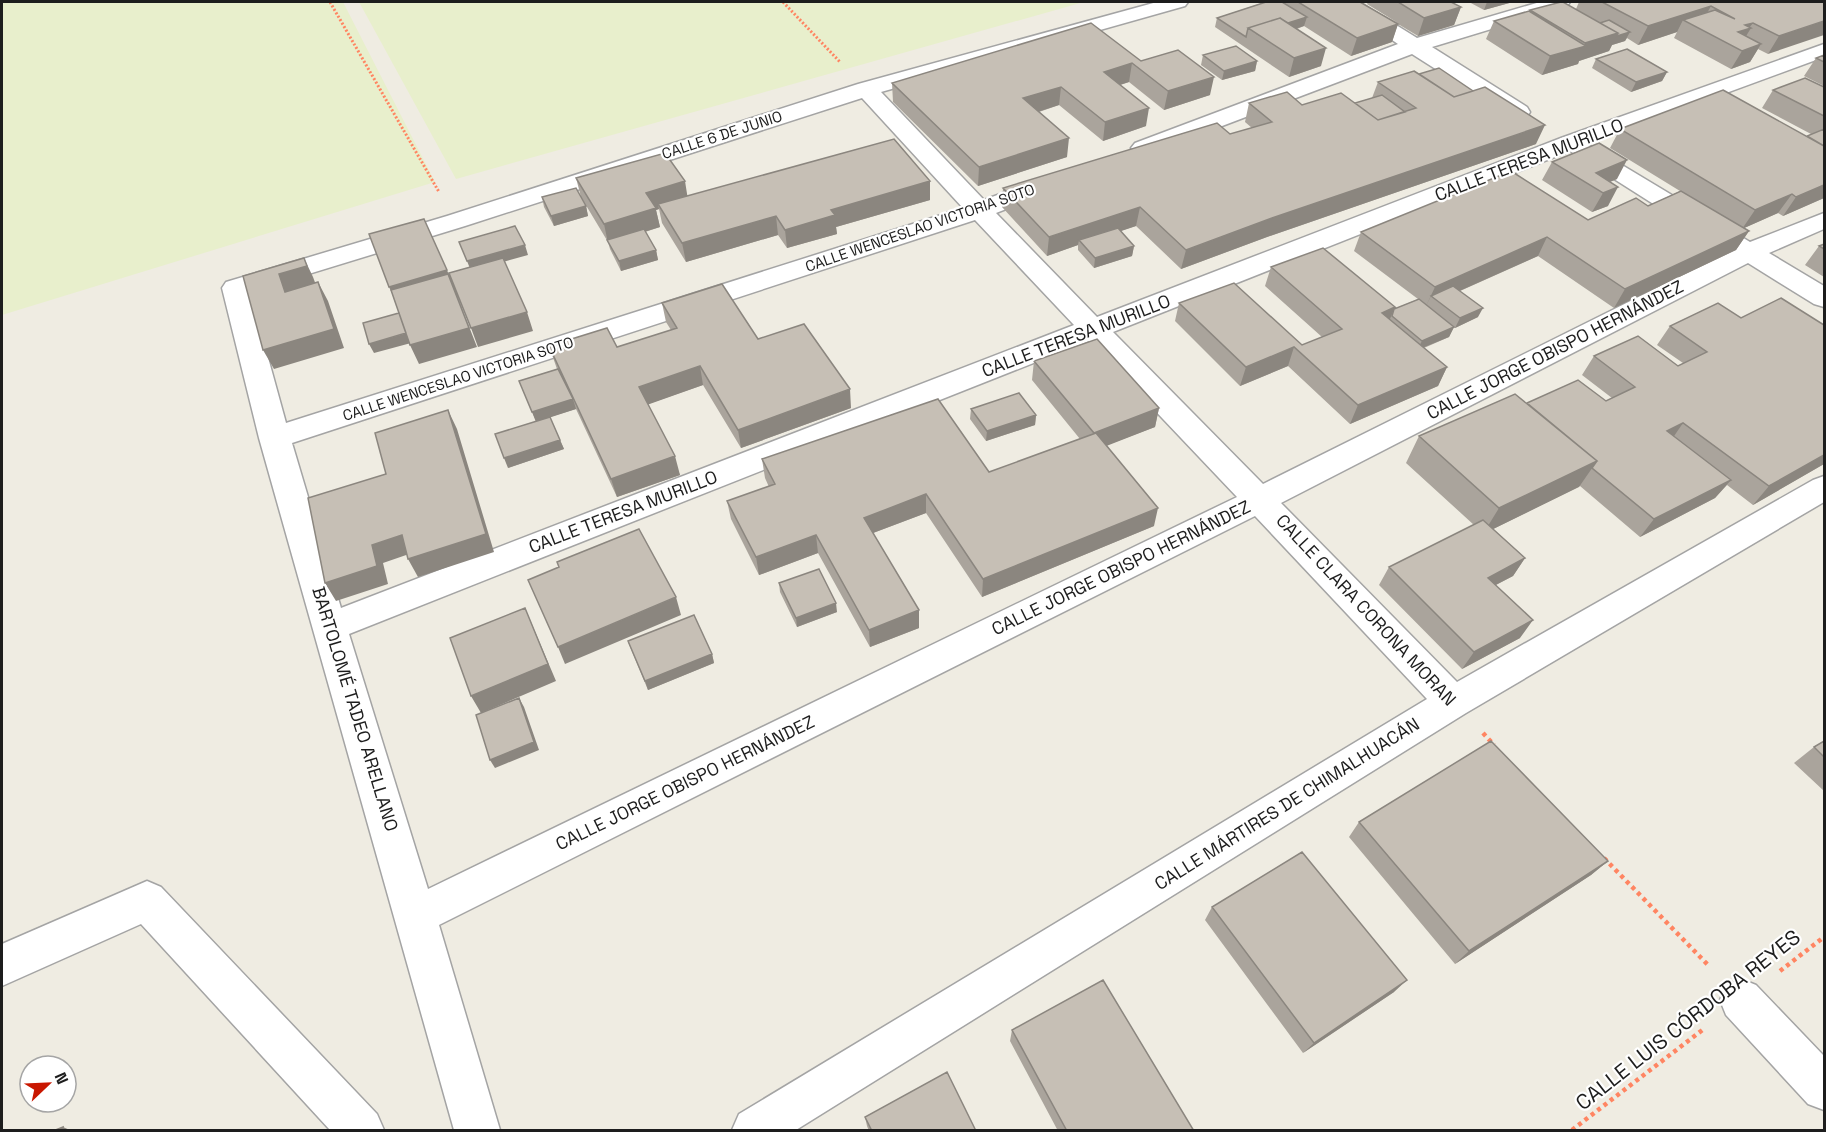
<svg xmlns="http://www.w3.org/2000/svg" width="1826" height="1132" viewBox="0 0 1826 1132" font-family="'Space Grotesk',sans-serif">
<rect width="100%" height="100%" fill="#efece2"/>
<path fill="#e8efcc" d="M2 2H343L435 182 2 315Z
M359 2H1084L456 179Z"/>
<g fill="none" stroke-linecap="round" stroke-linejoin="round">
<g stroke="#a4a4a4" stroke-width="3">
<path id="street" d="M1157 2H1188L1185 6 881 92 984 200 1035 181 1044 179 1053 181 1056 186 1053 191 996 213 1097 317 1561 138 1824 44V57L1587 144 1750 242 1824 213V229L1769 253 1824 286V307L1814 304 1748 263 1281 503 1457 682 1813 480 1824 476V502L1466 713 796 1130H732L739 1114 1427 699 1255 516 439 925 500 1130H454L259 438 222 288 226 282 447 216 858 84ZM862 98 963 208 286 423 250 292 465 226ZM1570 151 1729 252 1263 484 1113 332ZM975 220 1074 325 341 608 292 443ZM1089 341 1237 497 428 889 349 634Z
M1336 2H1359L1417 38 1540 2H1570L1567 6 1432 47 1527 107 1530 112 1527 117H1511L1412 54 1151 153H1135L1131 148 1135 143 1398 44Z
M147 881 161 887 377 1114 384 1130H330L141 924 2 986V944Z
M1741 979 1756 985 1824 1056V1110L1808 1104 1726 1015 1720 1000 1726 985Z"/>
</g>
<path stroke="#ff8562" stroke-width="3" stroke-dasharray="2 2" stroke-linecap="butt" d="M330 2 439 192
M783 2 840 62"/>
<path stroke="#ff8562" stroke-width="4.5" stroke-dasharray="4 4" stroke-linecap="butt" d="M1483 733 1494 745
M1604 858 1709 966
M1780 971 1824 937
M1572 1130 1705 1028"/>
<use href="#street" fill="#fff" fill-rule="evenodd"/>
</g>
<path fill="#aaa49c" d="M1264 2H1360L1398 23 1367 4 1368 2H1451L1461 7 1454 25 1418 36 1398 24 1392 42 1351 56 1304 26 1297 29 1321 66 1289 77 1215 27 1217 18 1265 2Z
M1469 2H1513L1484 10Z
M1579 2H1824L1768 54 1758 49 1750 62 1731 69 1674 38 1677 32 1638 45 1627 38 1625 41 1612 45 1609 51 1579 61 1578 64 1542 75 1486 39 1494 21 1530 12V10L1576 9Z
M1203 55 1257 61 1255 71 1222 80 1201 65Z
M1824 55V86L1804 76 1816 58Z
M1596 59 1667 72 1662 81 1631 92 1592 68Z
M1141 61 1210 95 1164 110 1129 82 1120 85 1146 126 1103 141 1059 105 1039 112 1067 157 978 186 893 102 892 83Z
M1378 82 1536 144 1267 237 1181 269 1136 226 1120 231 1134 246 1132 256 1094 268 1078 250V245L1047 256 1002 207 1003 188 1230 134 1252 128 1245 122 1249 103 1302 105 1355 103 1372 98Z
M1819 85 1824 86V198L1783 216 1778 213 1744 228 1749 231 1736 250 1614 308 1538 256 1460 291 1478 317 1455 328 1448 323 1454 327 1449 337 1424 348 1447 367 1438 386 1350 424 1288 366 1240 386 1175 321 1179 303 1302 345 1322 337 1265 286 1271 267 1394 309 1418 299 1354 251 1361 232 1588 220 1648 206 1680 191 1610 148 1620 129 1807 136 1811 134 1762 108 1773 90Z
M1552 162 1617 179 1610 182 1608 206 1592 212 1542 180Z
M576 178 687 196 930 200 836 227 837 234 787 248 778 235 686 262 662 223 659 209 656 210 660 227 645 232 656 250 658 260 621 271 610 249 608 242 581 197Z
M542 197 586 206 588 216 554 226 544 207Z
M1824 244V277L1805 265 1819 246Z
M662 303 758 339 851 408 741 448 703 385 648 404 680 475 617 497 576 409 550 417 564 449 508 468 536 421 519 381 557 369 549 346 617 347 671 330 666 322Z
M1718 303 1824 464 1753 505 1727 485 1715 498 1640 537 1580 486 1493 529 1525 558 1513 576 1496 585 1520 638 1462 669 1379 585 1389 567 1474 525 1406 463 1419 436 1527 403 1606 401 1612 398 1582 375 1594 356 1678 366 1683 363 1657 345 1670 326Z
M1034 361 1159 408 1155 427 1107 445 1154 526 982 597 926 513 873 533 919 628 870 647 818 553 759 575 731 519 727 501 769 487 765 478 762 459 989 472 1080 439 1032 380Z
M971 409 1036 415 1035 425 986 441 970 419Z
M779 583 837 612 797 627 780 592Z
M628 642 712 654 714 663 648 690Z
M1824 741V791L1794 763 1814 747Z
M1359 822 1608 861 1591 875 1455 964 1349 837Z
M1212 907 1394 992 1303 1053 1205 920Z
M1012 1030 1194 1131H1058L1010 1041Z
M865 1117 976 1131H869L867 1126Z"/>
<path fill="#8b867f" d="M1487 2H1513L1484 10Z
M1711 6 1701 24 1683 20 1677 32 1638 45 1648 26Z
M1461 7 1454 25 1418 36 1424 18Z
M1307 17 1304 26 1265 39 1256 34Z
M1824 21V35L1768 54 1779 36Z
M1753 23 1749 28H1751L1740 46 1738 32 1745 25Z
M1398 24 1392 42 1351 56 1357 38Z
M1630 32 1625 41 1612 45 1609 51 1579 61 1578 64 1542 75 1550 56 1584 46 1585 43 1618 33Z
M1761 44 1750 62 1731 69 1742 51Z
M1326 48 1321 66 1289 77 1294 58Z
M1257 61 1255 71 1222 80 1224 71Z
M1132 63 1129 82 1101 91 1104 72Z
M1667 72 1662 81 1631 92 1636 82Z
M1214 77 1210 95 1164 110 1168 91Z
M1061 87 1059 105 1022 117 1023 98Z
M1149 108 1146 126 1103 141 1105 122Z
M1545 125 1536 144 1267 237 1181 269 1186 250 1272 218Z
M1069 138 1067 157 978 186 979 167Z
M1627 160 1617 179 1594 188 1596 173Z
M685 181 688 200 658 204 659 209 656 210 660 227 608 243 604 224 646 193Z
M930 181V200L836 227 837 234 787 248 785 230 831 210Z
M1824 185V198L1783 216 1796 197Z
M1618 187 1608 206 1592 212 1603 193Z
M1792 194 1778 213 1742 229 1755 210Z
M586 206 588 216 554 226 551 216Z
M1140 207 1136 226 1083 244 1079 240 1078 245 1047 256 1049 237Z
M776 216 778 235 686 262 682 243Z
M1749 231 1736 250 1614 308 1625 289Z
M1547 237 1538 256 1437 301 1431 296 1426 306 1435 287Z
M525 245 528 255 471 271 467 261Z
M1134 246 1132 256 1094 268 1095 258Z
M656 250 658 260 621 271 619 261Z
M304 258 313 277 316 285 285 292 279 274Z
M447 270 477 347 419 364 410 345 398 306 389 287Z
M318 282 328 301 344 348 274 369 263 350Z
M1395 307 1387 326 1382 313Z
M1483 308 1478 317 1455 328 1460 318Z
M527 312 533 331 478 347 471 328Z
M1454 327 1449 337 1417 350 1422 341Z
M407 333 411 343 374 353 369 344Z
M1294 347 1288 366 1240 386 1246 367Z
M700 366 703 385 644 406 639 387Z
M1447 367 1438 386 1350 424 1358 405Z
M850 389 851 408 741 448 738 430Z
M573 399 576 409 536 422 532 412Z
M1159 408 1155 427 1091 452 1094 433Z
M448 410 457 429 494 552 418 577 408 559Z
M1036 415 1035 425 986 441 987 431Z
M1683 423 1670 442 1667 431Z
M560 440 564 449 508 468 504 458Z
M1824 455V464L1753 505 1769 486Z
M675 456 680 475 617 497 611 479Z
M1597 461 1579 487 1483 534 1499 508Z
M1731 480 1715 498 1640 537 1654 519Z
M926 494V513L865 536 864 518Z
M1158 508 1154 526 982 597 983 579Z
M402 535 412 553 383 563 388 584 336 601 325 583 372 545Z
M816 535 818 553 759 575 756 557Z
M1525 558 1513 576 1476 595 1488 578Z
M676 597 681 615 565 664 558 647Z
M836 603 837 612 797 627 796 618Z
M525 608 556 681 481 713 471 696Z
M919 610V628L870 647 869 630Z
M1533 620 1520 638 1462 669 1474 652Z
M712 654 714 663 648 690 645 681Z
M519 698 524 707 539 750 495 768 490 760Z
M1608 861 1591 875 1455 964 1469 951Z
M1407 980 1394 992 1303 1053 1314 1043Z
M63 1127 72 1131H62Z"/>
<path fill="#c6bfb5" stroke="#8b867f" stroke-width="1.5" d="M1266 2H1282L1307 17 1288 23 1280 18 1248 28 1246 37 1217 18Z
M1298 2H1360L1398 24 1357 38Z
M1398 2H1451L1461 7 1424 18Z
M1561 2H1563L1618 33 1585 43 1530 10Z
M1602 2H1824V21L1779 36 1753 23 1745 25 1751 28 1738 32 1761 44 1742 51 1683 20 1715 10 1735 19 1711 6 1648 26Z
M1529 11 1586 46 1550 56 1494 21Z
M1280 18 1326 48 1294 58 1248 28Z
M1609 20 1630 32 1617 36 1618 33 1600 23Z
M1091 23 1141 61 1178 50 1214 77 1168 91 1132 63 1104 72 1149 108 1105 122 1061 87 1023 98 1069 138 979 167 892 83Z
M1236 46 1257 61 1224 71 1203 55Z
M1627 49 1667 72 1636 82 1596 59Z
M1824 55V62L1816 58Z
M1439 68 1473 91 1454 97 1419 74Z
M1414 71 1454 97 1485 87 1545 125 1272 218 1186 250 1140 207 1049 237 1003 188 1217 123 1230 134 1272 122 1249 103 1287 92 1302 105 1341 93 1378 120 1416 108 1378 82Z
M1805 78 1824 87V116L1773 90Z
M1723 90 1824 146V185L1796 197 1792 194 1755 210 1620 129Z
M1382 95 1405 112 1378 120 1355 103Z
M1824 129V146L1807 136Z
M894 139 930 181 831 210 835 215 785 230 776 216 682 243 658 204Z
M1599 143 1627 160 1596 173 1618 187 1603 193 1552 162Z
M665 153 685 181 646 193 656 208 604 224 576 178Z
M1511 171 1588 220 1636 198 1648 206 1681 191 1749 231 1625 289 1547 237 1435 287 1361 232Z
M576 188 586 206 551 216 542 197Z
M424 219 447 270 389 287 369 234Z
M515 226 525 245 467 261 459 242Z
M1118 228 1134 246 1095 258 1079 240Z
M644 229 656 250 619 261 607 240Z
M1824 244V249L1819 246Z
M1323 248 1395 307 1382 313 1447 367 1358 405 1294 347 1246 367 1179 303 1234 283 1302 345 1342 329 1271 267Z
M304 258 307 266 279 274 285 292 318 282 334 329 263 350 243 276Z
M503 258 527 312 471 328 449 273Z
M448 274 469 328 410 345 391 290Z
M722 284 758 339 804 324 850 389 738 430 700 366 639 387 675 456 611 479 549 346 607 328 617 347 677 328 662 303Z
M1453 286 1483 308 1460 318 1431 296Z
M1781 298 1824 325V455L1769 486 1683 423 1667 431 1731 480 1654 519 1592 468 1597 461 1527 403 1578 380 1606 401 1635 387 1594 356 1638 336 1678 366 1707 352 1670 326 1718 303 1741 318Z
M1419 299 1454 327 1422 341 1392 316 1394 309Z
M399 313 406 333 369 344 363 323Z
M1097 339 1159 408 1094 433 1034 361Z
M558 369 573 399 532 412 519 381Z
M1019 393 1036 415 987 431 971 409Z
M1515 394 1597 461 1499 508 1419 436Z
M938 399 989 472 1096 433 1158 508 983 579 926 494 864 518 919 610 869 630 816 535 756 557 727 501 775 484 762 459Z
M448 410 486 534 408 559 402 535 372 545 377 566 325 583 308 498 386 474 375 433Z
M550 417 560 440 504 458 495 434Z
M1483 520 1525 558 1488 578 1533 620 1474 652 1389 567Z
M639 529 676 597 558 647 528 580 559 567 557 562Z
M819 569 836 603 796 618 779 583Z
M525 608 548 664 471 696 450 638Z
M694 615 712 654 645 681 628 641Z
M519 698 534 742 490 760 476 715Z
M1491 741 1608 861 1469 951 1359 822Z
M1824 741V757L1814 747Z
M1302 852 1407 980 1314 1043 1212 907Z
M1103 980 1194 1131H1067L1012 1030Z
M947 1072 976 1131H872L865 1117Z
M63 1127 62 1131H53Z"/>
<g text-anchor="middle" stroke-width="4.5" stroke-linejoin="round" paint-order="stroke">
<g font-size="15" fill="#1d1d1d" stroke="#fff">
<text transform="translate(722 135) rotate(-18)" y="5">CALLE 6 DE JUNIO</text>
<text transform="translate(920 228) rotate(-19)" y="5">CALLE WENCESLAO VICTORIA SOTO</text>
<text transform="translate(458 379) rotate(-18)" y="5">CALLE WENCESLAO VICTORIA SOTO</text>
</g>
<g font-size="18" fill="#1d1d1d" stroke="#fff">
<text transform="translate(1529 160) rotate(-21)" y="6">CALLE TERESA MURILLO</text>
<text transform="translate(1076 336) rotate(-21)" y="6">CALLE TERESA MURILLO</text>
<text transform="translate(1555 350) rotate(-27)" y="6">CALLE JORGE OBISPO HERNÁNDEZ</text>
<text transform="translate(623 512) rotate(-21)" y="6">CALLE TERESA MURILLO</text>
<text transform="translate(1121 568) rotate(-26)" y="6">CALLE JORGE OBISPO HERNÁNDEZ</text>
<text transform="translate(1366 610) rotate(47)" y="6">CALLE CLARA CORONA MORAN</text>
<text transform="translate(355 709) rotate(73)" y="6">BARTOLOMÉ TADEO ARELLANO</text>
<text transform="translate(685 783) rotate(-26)" y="6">CALLE JORGE OBISPO HERNÁNDEZ</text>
<text transform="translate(1287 804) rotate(-32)" y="6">CALLE MÁRTIRES DE CHIMALHUACÁN</text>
</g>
<g font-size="21" fill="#1d1d1d" stroke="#fff">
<text transform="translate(1688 1020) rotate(-38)" y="7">CALLE LUIS CÓRDOBA REYES</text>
</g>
</g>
<rect width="1826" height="1132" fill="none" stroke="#1d1d1d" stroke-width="6"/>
<g transform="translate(48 1084) rotate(67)"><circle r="28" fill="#ffffff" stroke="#a5a5a5" stroke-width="1.5"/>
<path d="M0-4.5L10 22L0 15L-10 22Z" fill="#c91700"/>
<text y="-9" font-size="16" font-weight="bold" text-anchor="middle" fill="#1d1d1d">N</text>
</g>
</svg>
